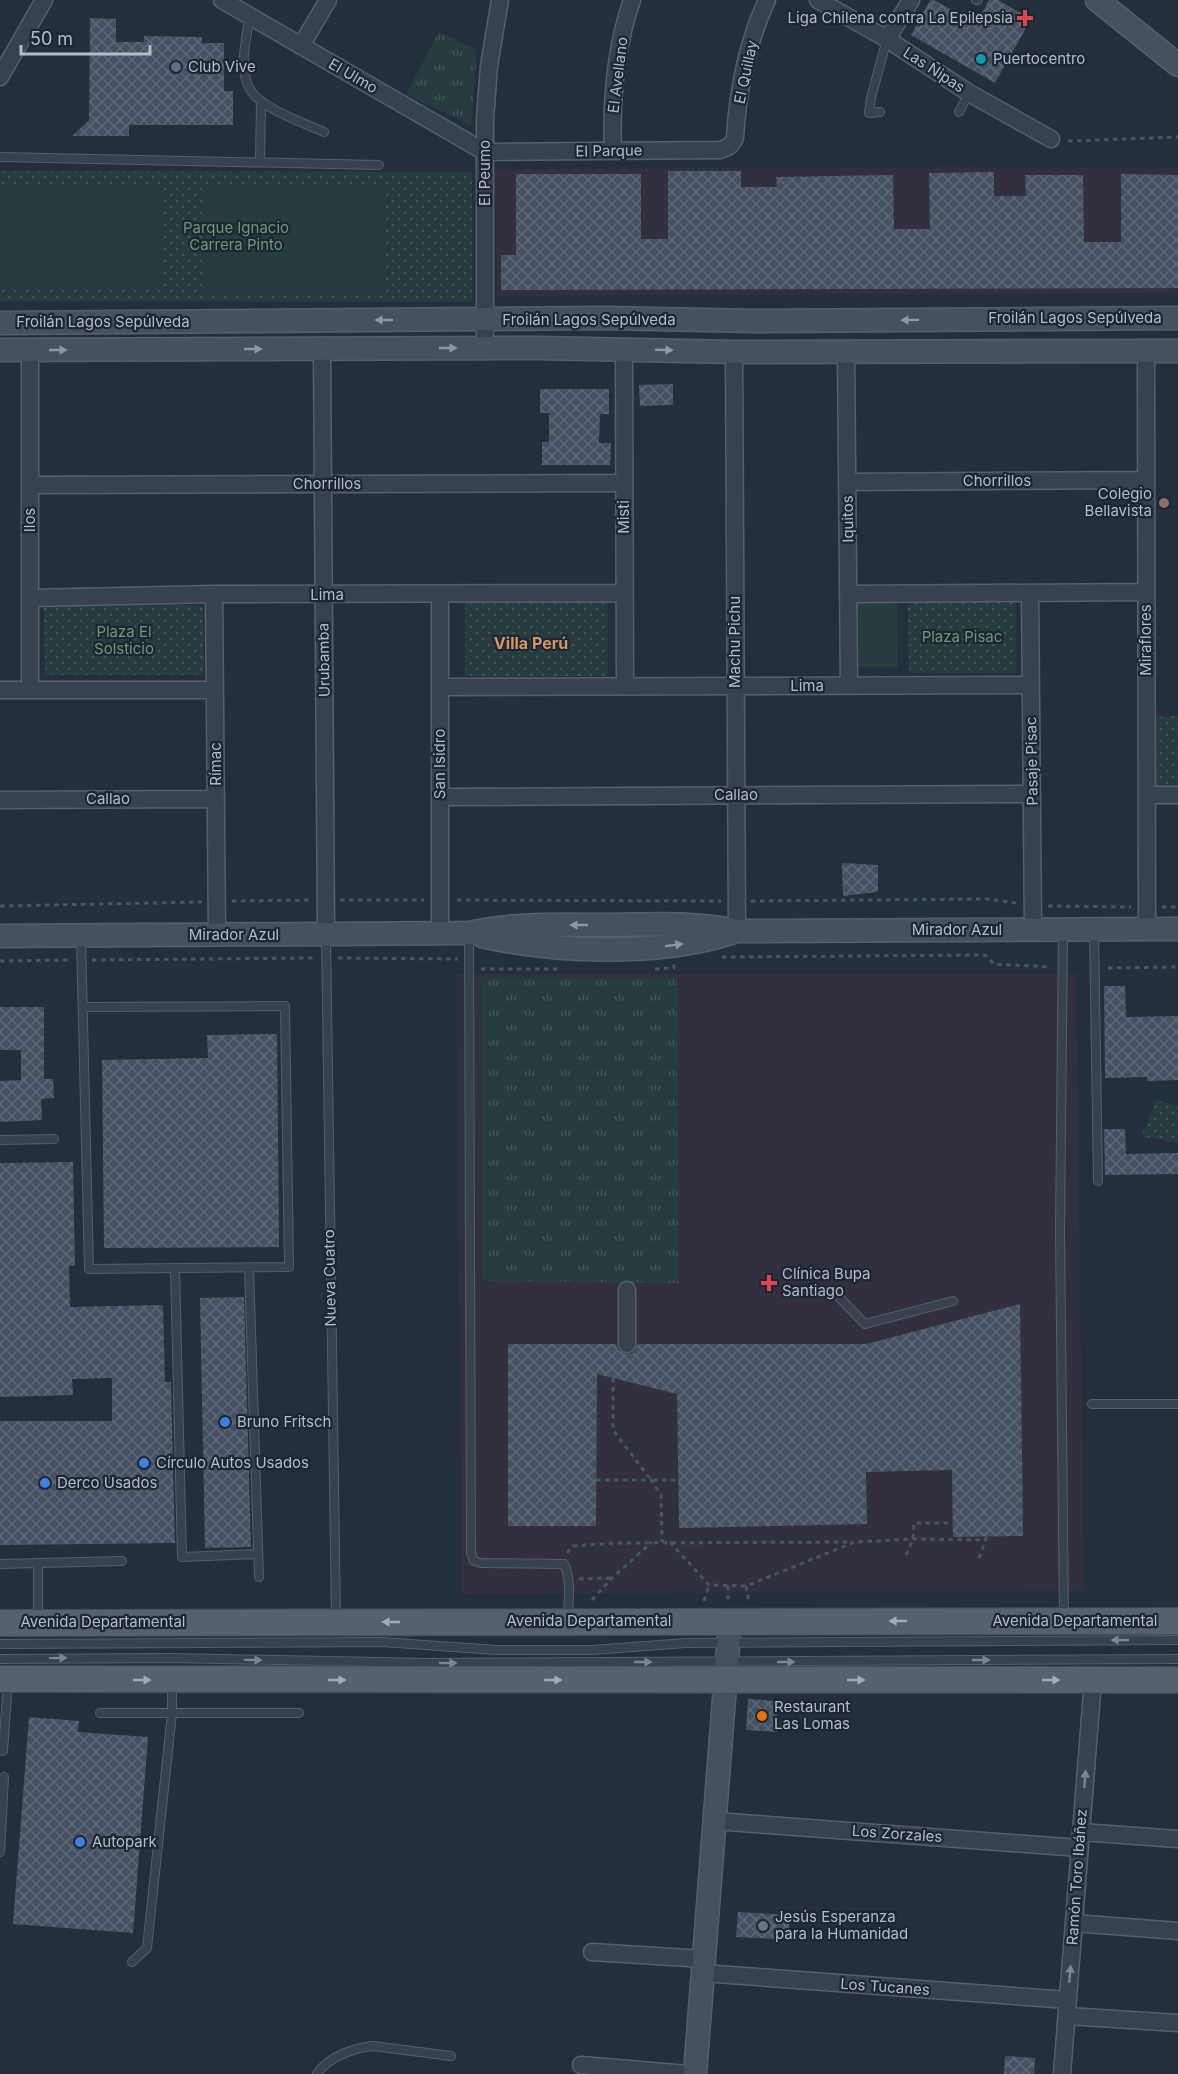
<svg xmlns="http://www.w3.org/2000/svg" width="1178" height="2074" viewBox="0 0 1178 2074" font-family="Inter,sans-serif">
<defs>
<pattern id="grass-tufts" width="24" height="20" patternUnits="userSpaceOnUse" patternTransform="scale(1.5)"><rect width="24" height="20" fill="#263c3f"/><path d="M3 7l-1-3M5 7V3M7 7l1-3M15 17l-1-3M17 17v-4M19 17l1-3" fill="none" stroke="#435659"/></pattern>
<pattern id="park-dots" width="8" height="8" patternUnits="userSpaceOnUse" patternTransform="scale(1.5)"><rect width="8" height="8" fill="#263c3f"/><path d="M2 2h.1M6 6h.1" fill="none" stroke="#435659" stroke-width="1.8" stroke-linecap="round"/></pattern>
<pattern id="building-cross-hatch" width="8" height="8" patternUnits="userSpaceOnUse" patternTransform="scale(1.5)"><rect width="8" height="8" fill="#455162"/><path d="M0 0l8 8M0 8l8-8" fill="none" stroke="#5d6877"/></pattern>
</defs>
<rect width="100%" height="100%" fill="#242f3e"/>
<path fill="#32303f" d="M950 167 1178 168V293L497 296 495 169Z
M456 974H1076L1084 1591 462 1594Z"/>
<path fill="url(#grass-tufts)" d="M439 32 477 50 471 125 406 94Z
M481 977 677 978 678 1283 483 1281Z"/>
<path fill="url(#park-dots)" d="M0 171 472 172V302L0 301Z
M465 600H608V676H465Z
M908 602H1016V673H909Z
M203 605 204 675H45L44 606Z
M1178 716V791L1151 792 1150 717Z
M1156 1100 1178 1106V1143L1150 1137 1145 1139 1142 1132 1146 1129Z"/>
<path fill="#263c3f" d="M0 185H161L160 290H0Z
M203 187 386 188V292H203Z
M856 602H897L898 667H856Z"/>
<path fill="url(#building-cross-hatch)" d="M930 0H934L976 24 989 0H998L1031 19 995 83 911 35Z
M90 18 116 19V42H144V36L202 37V43H224V91H233V125H129V136H72L89 120Z
M668 171H741V187H777L776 177 893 175 894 229H930L929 173 994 172V196H1026L1025 175H1083L1084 242H1121V174L1178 175V288L501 290V255H516V174H641V239H668Z
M673 384V405L640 406 639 385Z
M540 389H609V414H600L599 443H611L610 465H542V442H549V413H540Z
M842 863 878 865V892L843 896Z
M1104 986H1125L1126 1017 1178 1016V1080L1147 1081V1077L1105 1078Z
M0 1007H44V1079H53L54 1098 41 1099 42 1120 0 1122V1081L21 1080V1050H0Z
M277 1034 279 1247 104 1248 102 1060 208 1058 207 1035Z
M1104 1129H1125L1126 1154 1178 1153V1174L1105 1175Z
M73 1162 75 1266H69L70 1307 163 1305 165 1382H171L175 1543 0 1545V1421H112V1378L72 1379 73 1395 0 1397V1163Z
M244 1297 251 1547 205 1548 200 1298Z
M1020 1304 1023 1536 953 1537 952 1470 866 1472 867 1524 679 1528 677 1394 597 1374 596 1526H508V1344H616L618 1350 626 1354 633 1353 638 1344H866Z
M748 1699 778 1701 777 1732 746 1730Z
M29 1717 79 1721 78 1732 148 1737 133 1933 13 1924Z
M738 1912 790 1915 789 1940 736 1937Z
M1005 2056 1035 2058 1034 2074H1004Z"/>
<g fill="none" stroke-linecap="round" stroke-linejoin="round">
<g stroke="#565f6c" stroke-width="10">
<path id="lane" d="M976 0H978
M250 16C246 37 238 72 251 91 263 109 304 123 324 132
M880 112 869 113 871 98 887 39
M959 112 969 93
M0 157 379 165
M260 162 261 102
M1094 929 1098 1181
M1063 930 1060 1231 1064 1619
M469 933 471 1553 474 1561 481 1563 564 1564C572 1580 568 1603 568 1621
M326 936 336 1619
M81 938 89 1269 289 1267 285 1006 83 1007
M0 1140 54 1139
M175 1268 182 1557 258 1554
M249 1268 259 1577
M834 1292 865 1324 953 1301
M1092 1404H1178
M0 1564 122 1561
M38 1619V1563
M0 1644 382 1642 496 1650H592L686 1643 1178 1640
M0 1659 172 1658 427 1663 1178 1659
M172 1683V1713H299
M100 1713H172L147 1948 132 1962
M3 1751 8 1682
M0 1852 4 1777
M317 2074C328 2057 353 2048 373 2046L451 2056"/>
</g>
<g stroke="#565f6c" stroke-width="19">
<path id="street" d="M222 0 485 152 720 150C728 148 733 145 735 137 738 90 747 43 767 0
M818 0 887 39 969 93 1051 139
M887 39 911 0
M301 46 328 0
M0 77 44 0
M613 151C611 100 615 49 632 0
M485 348V119L489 66 500 0
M322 349 326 934
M624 349 625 686
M30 350V690
M1146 351 1147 929
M734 352 737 931
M846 353 849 686
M847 482 1146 480
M30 485 624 483
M1030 593 1033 929
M214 594 217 935
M440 594V933
M849 594 1146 592
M30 598 214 594 624 593
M440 687 1031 685
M0 690H215
M1147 795H1178
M440 797 1032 794
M0 800 216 799
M627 1344V1290
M715 1821 1080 1848
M1081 1832 1178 1839
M1074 1923 1178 1931
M592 1952 704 1959
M703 1973 1068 2000
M1067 2016 1178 2023
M581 2065 688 2074
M1062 2074 1093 1680"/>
</g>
<g stroke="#565f6c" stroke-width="25">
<path id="secondary" d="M1097 0 1178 65
M0 323 606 318 754 321 1178 318
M0 350 540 348 734 352 1178 351
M0 936 469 933C512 923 558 925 603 925 647 925 693 921 737 931L1178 929
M482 936C554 953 660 956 731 933
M695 2074 730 1621"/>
</g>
<g stroke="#414a57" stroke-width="28">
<path id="primary" d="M0 1623 1178 1621
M0 1679 1178 1680"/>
</g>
<path stroke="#44595c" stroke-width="3" stroke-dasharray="4.5 4.5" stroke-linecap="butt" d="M1068 141 1178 137
M340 900H424
M457 900 721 901
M232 901 310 900
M751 901 987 899 1017 903
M0 906 202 902
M1048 906 1131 907
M1162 907H1178
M722 957 985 955 994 964 1050 967
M338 958 458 959
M92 960 314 958
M0 961 71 960
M1108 968 1178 967
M481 969H559
M655 969 674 968V964
M613 1378V1430L651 1480H678
M596 1480H651L661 1495 662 1542
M670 1542 709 1585 746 1586 855 1542 913 1539 987 1540
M567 1553 573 1546 617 1543 853 1542
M906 1555 913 1539 914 1523H953
M979 1558 987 1536
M579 1579 611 1578
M728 1586V1602
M746 1586 749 1602
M592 1600 612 1578 652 1542
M704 1601 709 1585"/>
<use href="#lane" stroke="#38414e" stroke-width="8"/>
<use href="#street" stroke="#38414e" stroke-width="16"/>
<use href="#secondary" stroke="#465061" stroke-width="22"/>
<use href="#primary" stroke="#56606e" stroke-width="26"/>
</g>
<defs><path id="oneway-solid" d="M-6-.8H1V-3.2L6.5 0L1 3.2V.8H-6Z" transform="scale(1.5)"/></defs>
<g fill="#8e96a5">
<use href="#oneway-solid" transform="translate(384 320) rotate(180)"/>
<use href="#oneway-solid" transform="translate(910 320) rotate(179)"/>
<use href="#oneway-solid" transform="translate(448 348)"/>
<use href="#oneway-solid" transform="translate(253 349)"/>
<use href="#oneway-solid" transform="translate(58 350)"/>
<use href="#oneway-solid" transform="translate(664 350) rotate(2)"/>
<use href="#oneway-solid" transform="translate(579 925) rotate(180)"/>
<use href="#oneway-solid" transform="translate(674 945) rotate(-7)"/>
</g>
<g fill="#a1aab7">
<use href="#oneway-solid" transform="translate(898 1621) rotate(180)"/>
<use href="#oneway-solid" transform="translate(391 1622) rotate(180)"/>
<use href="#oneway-solid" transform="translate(142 1680)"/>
<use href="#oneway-solid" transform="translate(337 1680)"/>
<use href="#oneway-solid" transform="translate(553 1680)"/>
<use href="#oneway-solid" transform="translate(856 1680)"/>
<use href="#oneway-solid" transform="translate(1051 1680)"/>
</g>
<g fill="#7c8592">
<use href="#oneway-solid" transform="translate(1120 1640) rotate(-180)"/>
<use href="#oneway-solid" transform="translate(58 1658) rotate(-1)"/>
<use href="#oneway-solid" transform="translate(253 1660) rotate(1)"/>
<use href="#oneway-solid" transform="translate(981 1660)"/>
<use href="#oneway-solid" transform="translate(643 1662)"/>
<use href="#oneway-solid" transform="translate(786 1662)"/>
<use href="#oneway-solid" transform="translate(448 1663)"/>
<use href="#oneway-solid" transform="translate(1085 1779) rotate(-85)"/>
<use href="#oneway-solid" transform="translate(1070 1974) rotate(-85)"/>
</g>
<g fill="#e0444e" stroke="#1d2633" stroke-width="2">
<path d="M1022 9h6v6h6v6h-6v6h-6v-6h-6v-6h6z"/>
<path d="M766 1274h6v6h6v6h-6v6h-6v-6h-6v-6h6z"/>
</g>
<circle fill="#0f9aa8" stroke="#1d2633" stroke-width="2" cx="981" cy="59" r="6"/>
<circle fill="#5c6f8a" stroke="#1d2633" stroke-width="2" cx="176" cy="67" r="6"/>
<circle fill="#8d6e63" stroke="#1d2633" stroke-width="2" cx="1164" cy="503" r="6"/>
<g fill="#3f7fe0" stroke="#1d2633" stroke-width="2">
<circle cx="225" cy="1422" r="6"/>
<circle cx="144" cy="1463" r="6"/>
<circle cx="45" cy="1483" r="6"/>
<circle cx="80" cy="1842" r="6"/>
</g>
<circle fill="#e8710a" stroke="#1d2633" stroke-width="2" cx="762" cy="1716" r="6"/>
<circle fill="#6b7280" stroke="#1d2633" stroke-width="2" cx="763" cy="1926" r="6"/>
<g text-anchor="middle" stroke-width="4.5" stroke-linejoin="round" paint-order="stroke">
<g font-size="15" fill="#b4bcc9" stroke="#1d2633" text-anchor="start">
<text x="1013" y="23" text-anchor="end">Liga Chilena contra La Epilepsia</text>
<text x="993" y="64">Puertocentro</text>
<text x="188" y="72">Club Vive</text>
<text x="1152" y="499" text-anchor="end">Colegio<tspan x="1152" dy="17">Bellavista</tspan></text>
<text x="782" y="1279">Clínica Bupa<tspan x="782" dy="17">Santiago</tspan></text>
<text x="237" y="1427">Bruno Fritsch</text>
<text x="156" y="1468">Círculo Autos Usados</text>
<text x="57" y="1488">Derco Usados</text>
<text x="774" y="1712">Restaurant<tspan x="774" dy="17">Las Lomas</tspan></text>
<text x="92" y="1847">Autopark</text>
<text x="775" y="1922">Jesús Esperanza<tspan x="775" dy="17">para la Humanidad</tspan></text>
</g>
<g font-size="15" fill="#b4bcc9" stroke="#1d2633">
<text transform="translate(934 70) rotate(33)" y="5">Las Ñipas</text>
<text transform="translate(746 72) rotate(-78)" y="5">El Quillay</text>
<text transform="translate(618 75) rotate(-83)" y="5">El Avellano</text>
<text transform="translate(353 76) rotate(30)" y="5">El Ulmo</text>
<text transform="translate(609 151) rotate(-1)" y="5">El Parque</text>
<text transform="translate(485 173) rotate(-90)" y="5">El Peumo</text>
<text x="1075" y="323">Froilán Lagos Sepúlveda</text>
<text x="589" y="325">Froilán Lagos Sepúlveda</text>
<text x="103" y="327">Froilán Lagos Sepúlveda</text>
<text x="997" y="486">Chorrillos</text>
<text x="327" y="489">Chorrillos</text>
<text transform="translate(624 517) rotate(-90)" y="5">Misti</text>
<text transform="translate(848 519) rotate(-91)" y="5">Iquitos</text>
<text transform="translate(30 520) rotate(-90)" y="5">Ilos</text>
<text x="327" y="600">Lima</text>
<text transform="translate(1146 640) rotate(-90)" y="5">Miraflores</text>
<text transform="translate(735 642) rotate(-90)" y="5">Machu Pichu</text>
<text transform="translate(324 660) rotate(-91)" y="5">Urubamba</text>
<text x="807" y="691">Lima</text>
<text transform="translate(1032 761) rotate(-91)" y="5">Pasaje Pisac</text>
<text transform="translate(216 764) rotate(-90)" y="5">Rímac</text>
<text transform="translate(440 764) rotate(-90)" y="5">San Isidro</text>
<text x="736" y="800">Callao</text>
<text x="108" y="804">Callao</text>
<text x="957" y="935">Mirador Azul</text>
<text x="234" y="940">Mirador Azul</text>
<text transform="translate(330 1278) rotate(-91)" y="5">Nueva Cuatro</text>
<text x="589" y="1626">Avenida Departamental</text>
<text x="1075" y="1626">Avenida Departamental</text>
<text x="103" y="1627">Avenida Departamental</text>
<text transform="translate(897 1834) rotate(4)" y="5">Los Zorzales</text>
<text transform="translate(1077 1877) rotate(-86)" y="5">Ramón Toro Ibáñez</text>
<text transform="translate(885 1987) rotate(4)" y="5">Los Tucanes</text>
</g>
<g font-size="15" fill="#6b9a76" stroke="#1d2633">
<text x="236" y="233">Parque Ignacio<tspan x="236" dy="17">Carrera Pinto</tspan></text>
<text x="124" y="637">Plaza El<tspan x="124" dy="17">Solsticio</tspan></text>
<text x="962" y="642">Plaza Pisac</text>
</g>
<g font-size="16" font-weight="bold" fill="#d59563" stroke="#1d2633">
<text x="531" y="649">Villa Perú</text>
</g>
</g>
<path d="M21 45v9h129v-9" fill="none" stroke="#b4bcc9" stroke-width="3"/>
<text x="30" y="45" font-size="18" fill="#b4bcc9" stroke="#1d2633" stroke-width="4.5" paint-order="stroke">50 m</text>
</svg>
